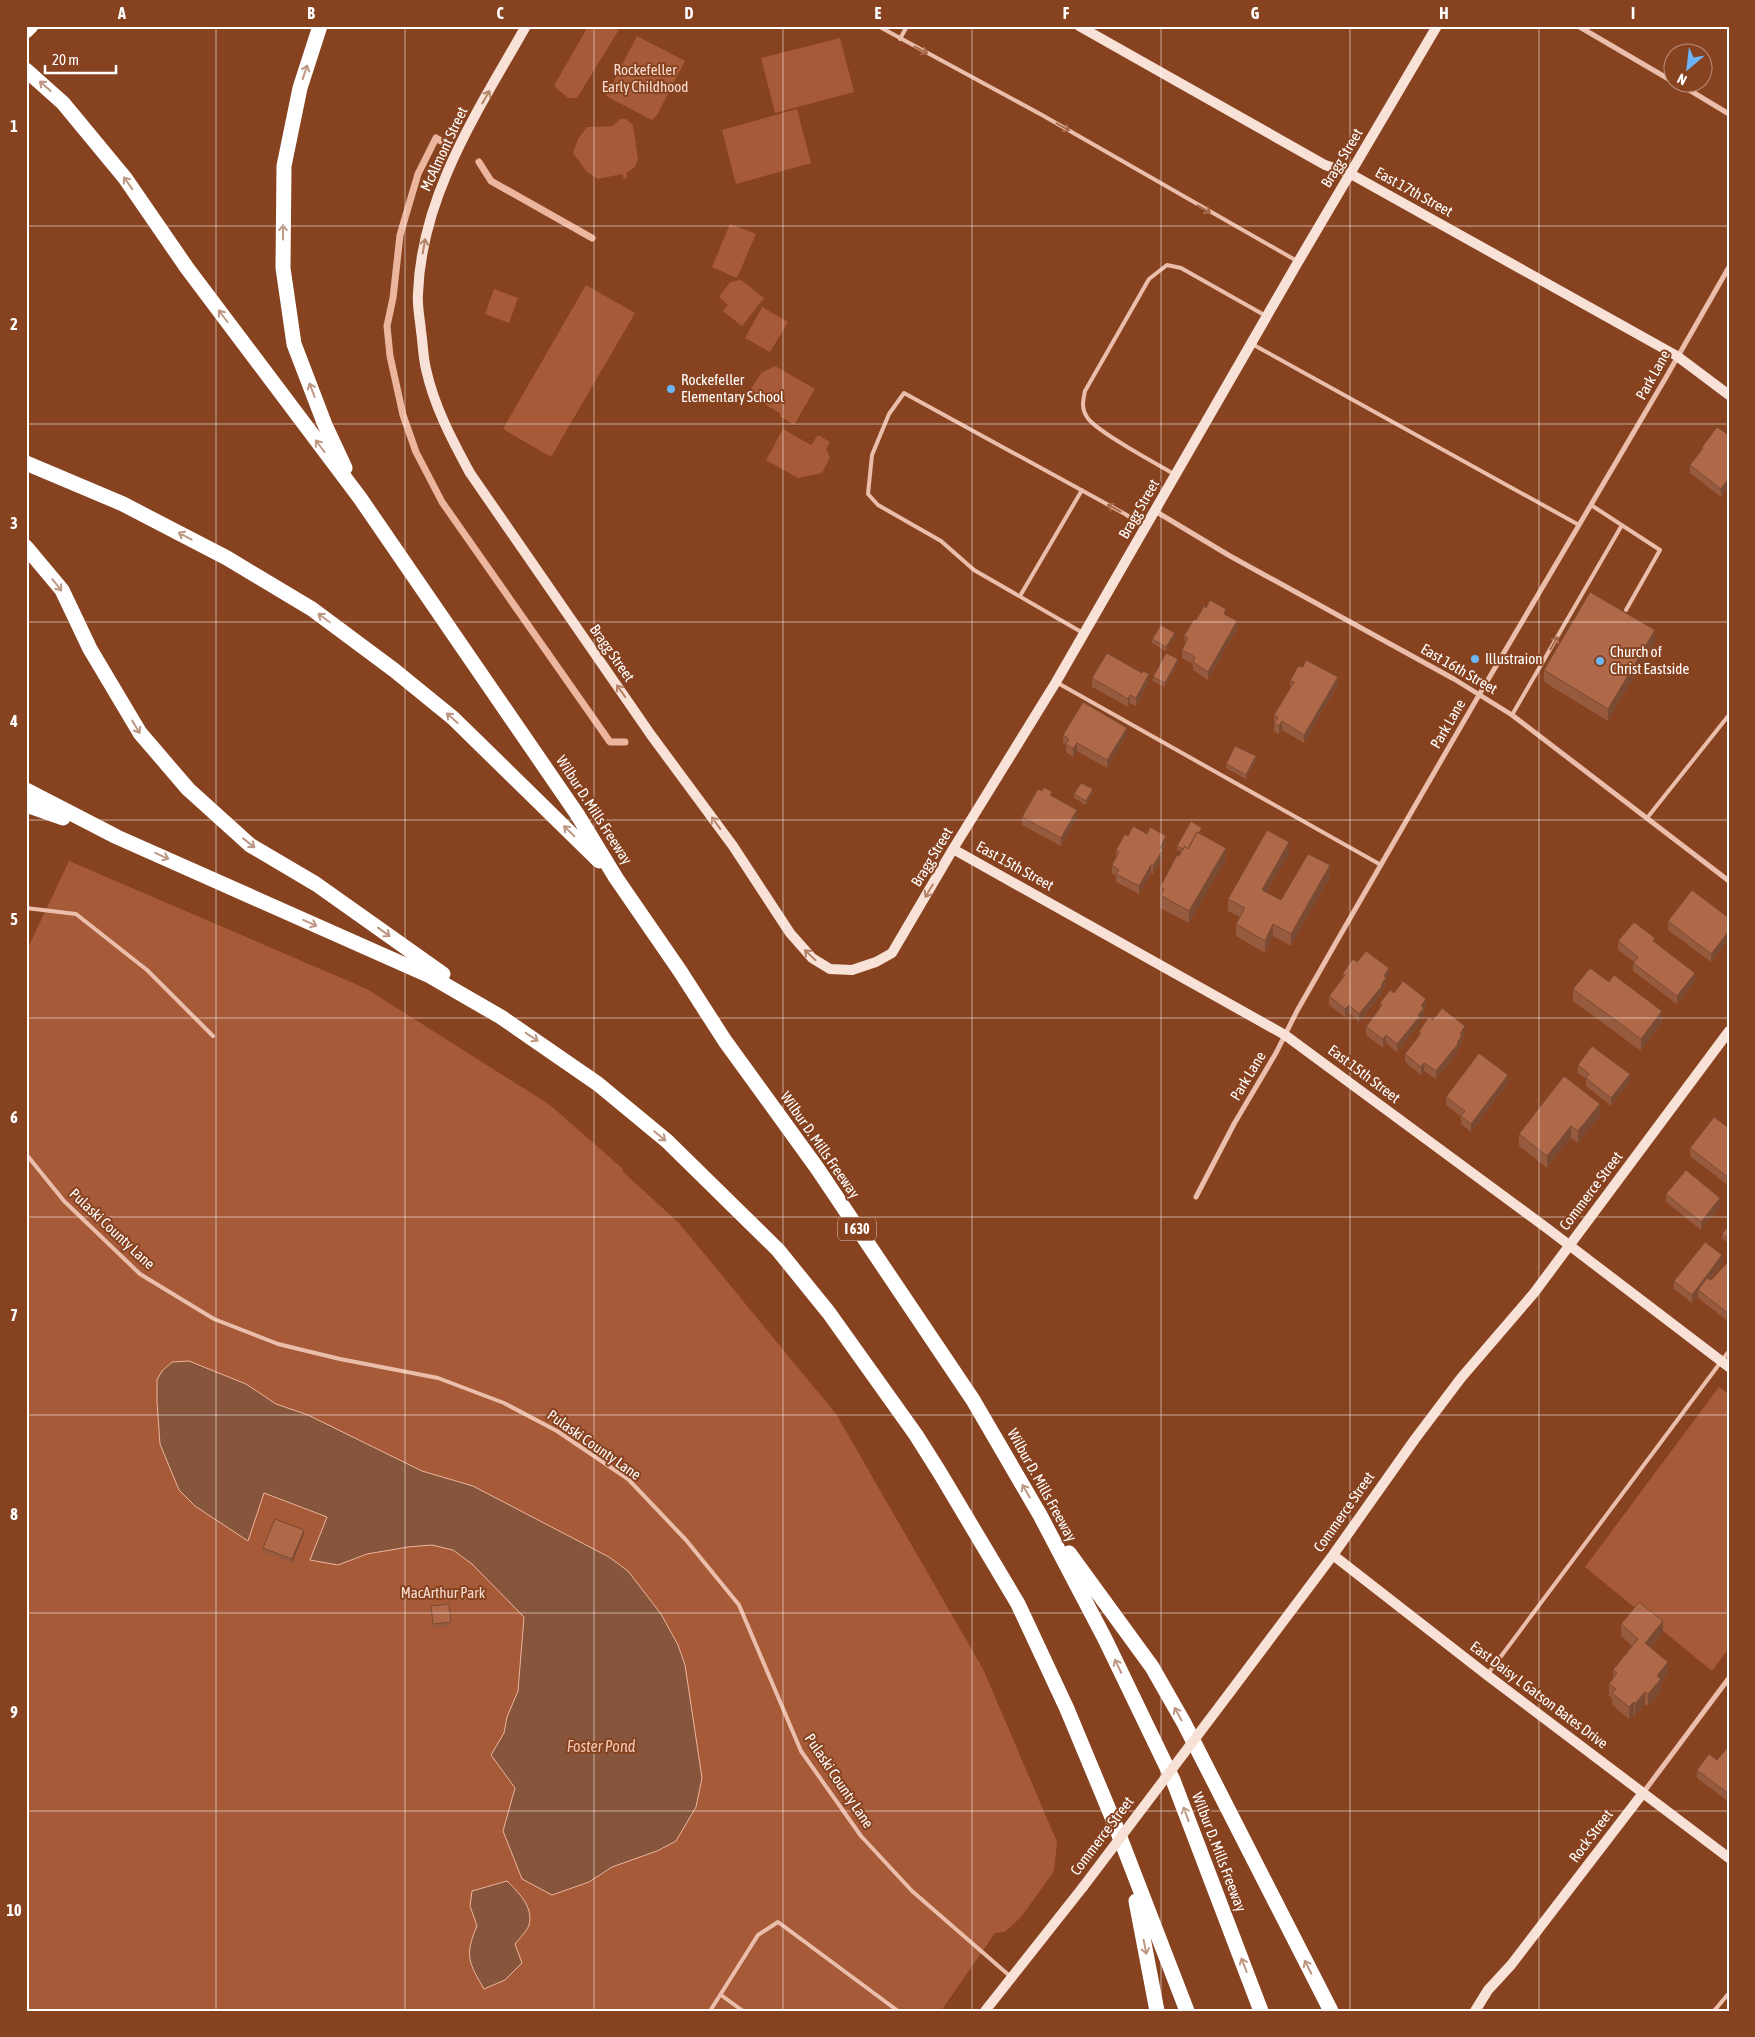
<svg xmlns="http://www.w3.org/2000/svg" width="1755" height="2037" viewBox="0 0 1755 2037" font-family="'Asap Condensed',sans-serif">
<rect width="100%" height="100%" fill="#874220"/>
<path fill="#a65a37" d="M588 26H619L618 31 577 98H568L554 86Z
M637 36 685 61 657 115 652 120 606 96Z
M840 38 854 92 775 113 761 58Z
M797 109 811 163 736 184 722 130Z
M620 119H626L633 125 638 159 635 167 626 173 628 177 624 179 622 174 598 179 587 172 573 153 578 139 587 127 613 126Z
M730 224 756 234 737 278 712 267Z
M741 280 764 298 742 326 723 311 728 305 719 297 730 282Z
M586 285 635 313 551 457 503 429Z
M494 289 518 298 509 323 485 314Z
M762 307 788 322 770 352 745 338Z
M775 366 815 389 794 425 780 416 781 414 748 394 761 373Z
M783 429 811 445 818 435 830 442 826 449 830 457 822 473 798 478 766 460Z
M69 861 367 989 550 1105 623 1169 622 1171 679 1223 836 1414 983 1669 1057 1842 1054 1871 1022 1916 1005 1932 995 1933 941 2011H26V952Z
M1719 1387 1729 1394V1648L1712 1671 1585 1567Z"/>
<path fill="#87553c" stroke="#ebb59e" d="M189 1361 246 1384 276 1404 308 1415 422 1471 473 1486 609 1557 628 1571 661 1614 678 1645 685 1665 702 1778 696 1807 676 1841 657 1851 612 1867 589 1882 552 1895 522 1879 503 1831 515 1788 491 1755 504 1733 507 1717 518 1691 524 1617 472 1564 453 1550 432 1545 408 1547 367 1554 338 1565 310 1560 327 1517 264 1493 248 1541 195 1506 179 1490 160 1444 157 1402V1380L162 1371 172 1362Z
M507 1881C518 1892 534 1907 529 1925 527 1931 519 1939 515 1944L522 1963 505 1980 484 1989C469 1963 464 1956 477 1926L470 1906 472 1891Z"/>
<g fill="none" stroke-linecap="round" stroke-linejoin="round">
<path stroke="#ebb59e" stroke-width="7" d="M441 141 436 138 418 174 400 235 393 298 387 326 390 356 403 415 416 452 442 502 610 742H625
M479 162 491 181 592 238"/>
<path stroke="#eabeaa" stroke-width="4" d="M878 26 1042 115 1297 261
M900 39 907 26
M1252 344 1579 525
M1174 474C1157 464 1095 431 1087 417 1081 408 1083 401 1085 391L1149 279 1167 265 1181 268 1266 316
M1591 505 1660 550 1626 610
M1020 596 1082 490
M1083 633 974 570 941 541 878 505 868 494 872 455 889 414 904 393 1125 514 1144 527
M1056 682 1381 865
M1512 715 1622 525
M1647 818 1729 715
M26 908 76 914 147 970 213 1036
M26 1154 64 1201 140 1274 214 1319 278 1344 340 1359 438 1378 504 1403 557 1431 628 1479 686 1540 739 1605 801 1751 861 1836 912 1891 1011 1977
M1487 1675 1729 1351
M721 1995 743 2011
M710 2011 758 1935 778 1922 898 2011
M1714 2011 1729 1993"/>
<path stroke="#eabeaa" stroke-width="5" d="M1578 26 1672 81
M1676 82 1729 114
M1155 511 1230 556 1454 679 1512 715 1729 881
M1196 1197 1234 1124 1276 1053 1297 1011 1338 939 1479 695 1665 379 1729 267
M1643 1793 1729 1678"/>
<path stroke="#f8e1d6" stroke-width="10" d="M526 26C479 109 421 195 418 294 417 306 420 319 421 331 423 344 423 357 426 369 434 406 452 440 470 473L651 735 733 846 790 933 812 958 830 969 852 970 876 962 892 953 953 849 1056 682 1298 262 1437 26
M1079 26 1325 165 1349 173 1677 356 1729 395
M953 849 1285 1035 1548 1229 1729 1367
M1333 1555 1487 1675 1729 1858
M1231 1691 1333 1555 1415 1439 1461 1378 1534 1293 1729 1031
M985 2011 1083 1887
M1475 2011 1488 1990 1511 1965 1643 1793"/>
<path stroke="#fff" stroke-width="15" d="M320 26 300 88 284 166 283 268 294 344 325 425 345 468
M26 31 31 26
M26 70 63 103 125 178 187 268 360 498 577 814 616 878 680 971 725 1041 817 1168 973 1400 1040 1515 1105 1639 1173 1780 1261 2011
M26 463 123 504 227 558 312 609 394 670 453 718 599 861
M26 547 62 590 90 649 140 733 188 789 250 845 316 884 443 974
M26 790 117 837 430 976 501 1017 598 1084 667 1141 778 1250 829 1313 916 1435 940 1473 1018 1604 1067 1709 1114 1822 1187 2011
M26 805 63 818
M1069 1553 1152 1667 1184 1723 1331 2011
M1136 1901 1157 2011"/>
<path stroke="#f8e1d6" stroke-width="10" d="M1083 1887 1231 1691"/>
</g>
<path fill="#965a3f" d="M1729 435V486L1721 497 1690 473V465L1702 450V447Z
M1206 608 1226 615 1237 629 1208 680 1193 670V664L1182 658V650L1185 644 1184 636Z
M1175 637 1166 651 1152 643V639Z
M1655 642 1608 721 1544 682V670Z
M1178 664 1165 687 1153 681V677Z
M1092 678 1149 682 1136 706 1130 703 1128 707 1092 687Z
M1290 681 1338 685 1304 743 1282 730 1279 734 1274 731V715L1290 688Z
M1063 735 1127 736 1107 768 1077 751 1073 757 1066 752V745L1063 743Z
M1256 760 1246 779 1226 768V764Z
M1093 793 1086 805 1074 798V794Z
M1052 796 1077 818 1061 846 1022 825V817Z
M1202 832 1201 834 1226 860 1189 923 1160 908V887L1181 852 1177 850V846Z
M1128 836 1166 844 1163 851V857L1153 874 1151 873 1139 894 1116 882V876L1112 873V865L1116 857V850Z
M1289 854 1267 893 1281 900 1330 877 1291 946 1273 936 1265 953 1236 936V924L1240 917 1228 911V899Z
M1729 918V939L1711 962 1668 930V921Z
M1618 941 1655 943 1695 981 1677 1004 1633 971V963L1634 962 1618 950Z
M1357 962 1389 976 1386 980V986L1382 991V994L1359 1022 1349 1013 1345 1017 1329 1005V996L1343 978V973Z
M1609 982 1662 1023 1641 1051 1573 1001V989Z
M1394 993 1426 1007 1424 1010V1016L1420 1021V1024L1397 1052 1386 1043 1383 1048 1366 1035V1027L1380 1008V1003Z
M1433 1020 1465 1034 1462 1038V1044L1458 1049V1052L1436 1079 1424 1071 1421 1075 1405 1062V1054L1419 1035V1031Z
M1578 1065 1630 1082 1611 1106 1586 1086V1079L1578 1073Z
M1508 1083 1471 1132 1461 1124V1117L1446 1105V1097Z
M1729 1101V1114L1727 1112V1104Z
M1600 1116 1578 1143 1571 1138 1547 1168 1519 1146V1134Z
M1729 1128V1186L1690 1156V1148Z
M1666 1194 1720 1206 1701 1230 1666 1202Z
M1729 1225V1244L1722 1238V1234Z
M1729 1261V1322L1698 1298V1295L1692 1303 1674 1289V1281L1722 1263 1710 1280H1711Z
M304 1534 292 1563 263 1552V1548Z
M431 1606 451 1622V1626L433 1628Z
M1621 1624 1663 1633 1651 1648 1668 1674 1661 1684V1691L1648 1706 1645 1704 1635 1716 1634 1714 1629 1719 1612 1705V1698L1609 1696V1684L1613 1679V1670L1632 1646 1621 1636Z
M1729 1750V1802L1697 1778V1770L1717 1760Z"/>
<path fill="#7a4a33" d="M1729 478V486L1721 497V489Z
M1237 621V629L1208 680V672Z
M1655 630V642L1608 721V709Z
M1175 633V637L1166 651V647Z
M1178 659V664L1165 687V683Z
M1149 674V682L1136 706V698Z
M1338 677V685L1304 743V735Z
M1130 695V703L1128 707V699Z
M1282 721V730L1279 734V726Z
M1127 728V736L1107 768V760Z
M1077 743V751L1073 757V749Z
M1256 756V760L1246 779V775Z
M1093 789V793L1086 805V801Z
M1077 810V818L1061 846V838Z
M1166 836V844L1163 851V857L1153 874V866L1160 848Z
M1289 842V854L1262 902V890Z
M1226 848V860L1189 923V911Z
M1151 865V873L1139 894V886Z
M1330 865V877L1291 946V934Z
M1273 924V936L1265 953V941Z
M1729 931V939L1711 962V954Z
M1389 968V976L1386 980V986L1382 991V994L1359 1022V1014Z
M1695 973V981L1677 1004V996Z
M1426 999V1007L1424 1010V1016L1420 1021V1024L1397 1052V1044L1421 1006Z
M1349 1005V1013L1345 1017V1009Z
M1662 1011V1023L1641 1051V1039Z
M1465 1026V1034L1462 1038V1044L1458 1049V1052L1436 1079V1071Z
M1386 1035V1043L1383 1048V1039Z
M1424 1063V1071L1421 1075V1067Z
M1630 1074V1082L1611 1106V1098Z
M1508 1075V1083L1471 1132V1124Z
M1600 1104V1116L1578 1143V1131Z
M1571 1126V1138L1547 1168V1156Z
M1720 1198V1206L1701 1230V1222Z
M1722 1255V1263L1700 1292 1698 1290V1295L1692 1303V1295Z
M304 1530V1534L292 1563V1559Z
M1663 1621V1633L1645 1655V1643Z
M1668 1662V1674L1661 1684V1691L1648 1706V1694L1657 1676Z
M1645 1692V1704L1635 1716V1704Z
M1634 1702V1714L1629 1719V1707Z"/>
<path fill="#af6949" stroke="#7a4a33" d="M1717 427 1729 435V478L1721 489 1690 465 1703 448 1702 447Z
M1590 592 1655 630 1608 709 1544 670Z
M1210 600 1226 609 1224 614 1237 621 1208 672 1193 662 1195 657 1182 650 1188 638 1184 636 1194 619 1196 620 1204 606 1206 608Z
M1161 625 1175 633 1166 647 1152 639Z
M1107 653 1142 673 1143 671 1149 674 1136 698 1130 695 1128 699 1092 678Z
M1166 653 1178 659 1165 683 1153 677Z
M1306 660 1338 677 1304 735 1282 721 1279 726 1274 723 1278 717 1274 715 1294 682 1290 681 1298 666 1303 667Z
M1083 702 1127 728 1107 760 1077 743 1073 749 1066 744 1069 739 1063 735Z
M1235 746 1256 756 1246 775 1226 764Z
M1081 783 1093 789 1086 801 1074 794Z
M1044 787 1052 792 1050 795 1077 810 1061 838 1022 817 1038 789 1042 791Z
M1191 821 1202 828 1199 833 1197 832 1188 849 1185 846 1183 849 1177 846Z
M1133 826 1147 834 1150 827 1166 836 1160 848 1163 849 1153 866 1151 865 1139 886 1116 874 1119 870 1112 865 1119 852 1116 850 1125 834 1128 836Z
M1267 830 1289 842 1262 890 1281 900 1308 854 1330 865 1291 934 1273 924 1265 941 1236 924 1245 908 1228 899Z
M1197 832 1226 848 1189 911 1160 895 1164 889 1160 887 1177 855 1179 856 1185 846 1188 849Z
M1692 890 1729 918V931L1711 954 1668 921Z
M1634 922 1655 938 1653 941 1695 973 1677 996 1633 963 1638 957 1618 941Z
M1366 951 1389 968 1384 976 1386 978 1381 985 1382 986 1359 1014 1349 1005 1345 1009 1329 996 1345 975 1343 973 1353 959 1357 962Z
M1590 968 1609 982 1614 975 1662 1011 1641 1039 1573 989Z
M1403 981 1426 999 1421 1006 1424 1008 1418 1015 1420 1016 1397 1044 1386 1035 1383 1039 1366 1027 1382 1005 1380 1003 1390 990 1394 993Z
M1442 1008 1465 1026 1460 1034 1462 1035 1457 1043 1458 1044 1436 1071 1424 1063 1421 1067 1405 1054 1421 1033 1419 1031 1429 1017 1433 1020Z
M1592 1046 1630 1074 1611 1098 1586 1078 1589 1074 1578 1065Z
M1479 1053 1508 1075 1471 1124 1461 1116 1465 1111 1446 1097Z
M1564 1076 1600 1104 1578 1131 1571 1126 1547 1156 1519 1134Z
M1714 1117 1729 1128V1178L1690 1148Z
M1686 1170 1720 1198 1701 1222 1666 1194Z
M1729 1225V1240L1722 1234Z
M1705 1242 1722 1255 1692 1295 1674 1281Z
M1729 1261V1314L1698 1290 1707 1278 1711 1280Z
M275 1519 304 1530 292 1559 263 1548Z
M1639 1602 1663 1621 1645 1643 1668 1662 1657 1676 1661 1679 1648 1694 1645 1692 1635 1704 1634 1702 1629 1707 1612 1693 1616 1689 1609 1684 1617 1673 1613 1670 1638 1639 1621 1624Z
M449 1604 451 1622 433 1624 431 1606Z
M1727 1748 1729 1750V1794L1697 1770 1709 1754 1717 1760Z"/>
<defs><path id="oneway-shaft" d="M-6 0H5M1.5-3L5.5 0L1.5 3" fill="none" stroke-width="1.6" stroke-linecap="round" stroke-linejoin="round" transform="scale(1.25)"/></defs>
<g stroke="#a56749">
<use href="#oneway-shaft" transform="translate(921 50) rotate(28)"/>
<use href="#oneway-shaft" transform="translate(1063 127) rotate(30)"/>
<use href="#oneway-shaft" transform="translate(1204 209) rotate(30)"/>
<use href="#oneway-shaft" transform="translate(1114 508) rotate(-151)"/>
<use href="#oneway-shaft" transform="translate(1554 643) rotate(-60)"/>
</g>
<g stroke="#bd9784">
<use href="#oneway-shaft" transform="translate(305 72) rotate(-72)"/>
<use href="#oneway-shaft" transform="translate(45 86) rotate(-138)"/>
<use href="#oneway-shaft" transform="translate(128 183) rotate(-125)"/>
<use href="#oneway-shaft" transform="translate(283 232) rotate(-90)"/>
<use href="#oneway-shaft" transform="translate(223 316) rotate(-127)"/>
<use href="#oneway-shaft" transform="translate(312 390) rotate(-111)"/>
<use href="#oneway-shaft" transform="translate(320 446) rotate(-127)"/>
<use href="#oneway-shaft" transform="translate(185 536) rotate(-152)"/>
<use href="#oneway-shaft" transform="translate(57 585) rotate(52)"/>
<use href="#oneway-shaft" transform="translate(324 618) rotate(-143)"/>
<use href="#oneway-shaft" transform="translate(452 718) rotate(-138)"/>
<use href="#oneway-shaft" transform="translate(136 727) rotate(59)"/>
<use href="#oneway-shaft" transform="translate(569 831) rotate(-136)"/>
<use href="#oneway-shaft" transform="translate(249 843) rotate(38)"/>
<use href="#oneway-shaft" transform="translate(162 856) rotate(24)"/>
<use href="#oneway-shaft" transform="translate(310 923) rotate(24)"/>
<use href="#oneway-shaft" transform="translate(384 932) rotate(36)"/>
<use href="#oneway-shaft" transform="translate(532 1037) rotate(34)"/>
<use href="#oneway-shaft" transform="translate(660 1136) rotate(40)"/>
<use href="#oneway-shaft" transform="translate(1026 1491) rotate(-120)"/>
<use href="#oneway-shaft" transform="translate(1118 1666) rotate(-116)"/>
<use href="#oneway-shaft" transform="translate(1178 1714) rotate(-119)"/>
<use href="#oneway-shaft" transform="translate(1186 1814) rotate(-110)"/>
<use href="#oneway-shaft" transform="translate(1145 1947) rotate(79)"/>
<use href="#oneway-shaft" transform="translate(1244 1965) rotate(-111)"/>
<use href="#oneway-shaft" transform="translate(1308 1967) rotate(-117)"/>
</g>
<g stroke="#b48269">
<use href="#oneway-shaft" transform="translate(486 97) rotate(-60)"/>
<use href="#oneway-shaft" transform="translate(424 246) rotate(-80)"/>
<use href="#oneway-shaft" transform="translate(621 691) rotate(-125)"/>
<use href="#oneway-shaft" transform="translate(716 823) rotate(-126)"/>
<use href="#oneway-shaft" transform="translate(929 891) rotate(121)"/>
<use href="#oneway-shaft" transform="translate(810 955) rotate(-137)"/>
</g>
<path fill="none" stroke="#fff" stroke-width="1" stroke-opacity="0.55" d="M216 26V2011M405 26V2011M594 26V2011M783 26V2011M972 26V2011M1161 26V2011M1350 26V2011M1539 26V2011M26 226H1729M26 424H1729M26 622H1729M26 820H1729M26 1018H1729M26 1217H1729M26 1415H1729M26 1613H1729M26 1811H1729"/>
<g fill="#6bb5f7" stroke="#874220" stroke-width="2">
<circle cx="671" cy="389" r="5"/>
<circle cx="1475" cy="659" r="5"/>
<circle cx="1600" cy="661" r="5"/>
</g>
<g text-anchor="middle" stroke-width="4" stroke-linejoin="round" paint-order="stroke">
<rect fill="#874220" stroke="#dbc6bc" stroke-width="1" x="838" y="1217.5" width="38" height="23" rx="4"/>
<g font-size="14" font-weight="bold" fill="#fff">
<text x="857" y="1234">I 630</text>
</g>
<g font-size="15" fill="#f7dccf" stroke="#874220">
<text x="645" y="75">Rockefeller<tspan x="645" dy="17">Early Childhood</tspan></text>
<text x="443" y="1598">MacArthur Park</text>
</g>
<g font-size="15" fill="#fff" stroke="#874220">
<text transform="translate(444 149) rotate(-65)" y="5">McAlmont Street</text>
<text transform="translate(1342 158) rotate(-59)" y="5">Bragg Street</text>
<text transform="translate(1414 192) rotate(29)" y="5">East 17th Street</text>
<text transform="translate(1653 375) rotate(-61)" y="5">Park Lane</text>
<text transform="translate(1139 509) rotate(-60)" y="5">Bragg Street</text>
<text transform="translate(612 653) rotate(55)" y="5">Bragg Street</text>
<text transform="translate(1459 669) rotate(30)" y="5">East 16th Street</text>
<text transform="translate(1448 724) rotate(-60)" y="5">Park Lane</text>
<text transform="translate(594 810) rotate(57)" y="5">Wilbur D. Mills Freeway</text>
<text transform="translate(932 857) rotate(-59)" y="5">Bragg Street</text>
<text transform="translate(1015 866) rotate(29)" y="5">East 15th Street</text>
<text transform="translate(1364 1074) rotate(37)" y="5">East 15th Street</text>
<text transform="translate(1248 1076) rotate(-59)" y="5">Park Lane</text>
<text transform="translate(820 1145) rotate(55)" y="5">Wilbur D. Mills Freeway</text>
<text transform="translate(1591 1191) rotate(-53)" y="5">Commerce Street</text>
<text transform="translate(112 1229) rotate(43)" y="5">Pulaski County Lane</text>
<text transform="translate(594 1445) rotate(35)" y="5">Pulaski County Lane</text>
<text transform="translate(1042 1485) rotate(61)" y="5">Wilbur D. Mills Freeway</text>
<text transform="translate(1344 1512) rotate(-55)" y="5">Commerce Street</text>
<text transform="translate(1539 1695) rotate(37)" y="5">East Daisy L Gatson Bates Drive</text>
<text transform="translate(839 1781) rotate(56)" y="5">Pulaski County Lane</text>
<text transform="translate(1102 1836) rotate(-53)" y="5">Commerce Street</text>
<text transform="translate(1591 1836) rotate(-53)" y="5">Rock Street</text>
<text transform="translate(1219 1852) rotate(69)" y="5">Wilbur D. Mills Freeway</text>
</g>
<g font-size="15" fill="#fff" stroke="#874220" text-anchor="start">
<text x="681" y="385">Rockefeller<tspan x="681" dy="17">Elementary School</tspan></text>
<text x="1610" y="657">Church of<tspan x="1610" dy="17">Christ Eastside</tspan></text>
<text x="1485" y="664">Illustraion</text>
</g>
<g font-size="16" font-style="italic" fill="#f1c8b6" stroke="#874220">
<text x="601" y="1752">Foster Pond</text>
</g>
</g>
<rect width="1755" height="2037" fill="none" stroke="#874220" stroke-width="55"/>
<g transform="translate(1688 68) rotate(208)"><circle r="24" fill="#874220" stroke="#b78e79"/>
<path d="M0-4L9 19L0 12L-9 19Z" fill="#6bb5f7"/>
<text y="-8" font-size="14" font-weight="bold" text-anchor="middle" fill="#ffffff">N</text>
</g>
<path d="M45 65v8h71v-8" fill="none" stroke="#ffffff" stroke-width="2.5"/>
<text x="52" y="65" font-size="15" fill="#ffffff" stroke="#874220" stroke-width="4" paint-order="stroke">20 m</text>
<rect x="28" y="28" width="1700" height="1982" fill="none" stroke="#fff" stroke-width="2"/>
<g font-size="16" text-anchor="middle" font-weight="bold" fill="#fff">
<text x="122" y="19">A</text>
<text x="311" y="19">B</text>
<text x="500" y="19">C</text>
<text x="689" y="19">D</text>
<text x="878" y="19">E</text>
<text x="1066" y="19">F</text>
<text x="1255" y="19">G</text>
<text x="1444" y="19">H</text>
<text x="1633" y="19">I</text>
<text x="14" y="132">1</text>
<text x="14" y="330">2</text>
<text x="14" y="529">3</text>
<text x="14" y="727">4</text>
<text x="14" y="925">5</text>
<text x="14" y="1123">6</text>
<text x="14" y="1321">7</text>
<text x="14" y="1520">8</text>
<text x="14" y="1718">9</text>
<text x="14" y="1916">10</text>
</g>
</svg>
